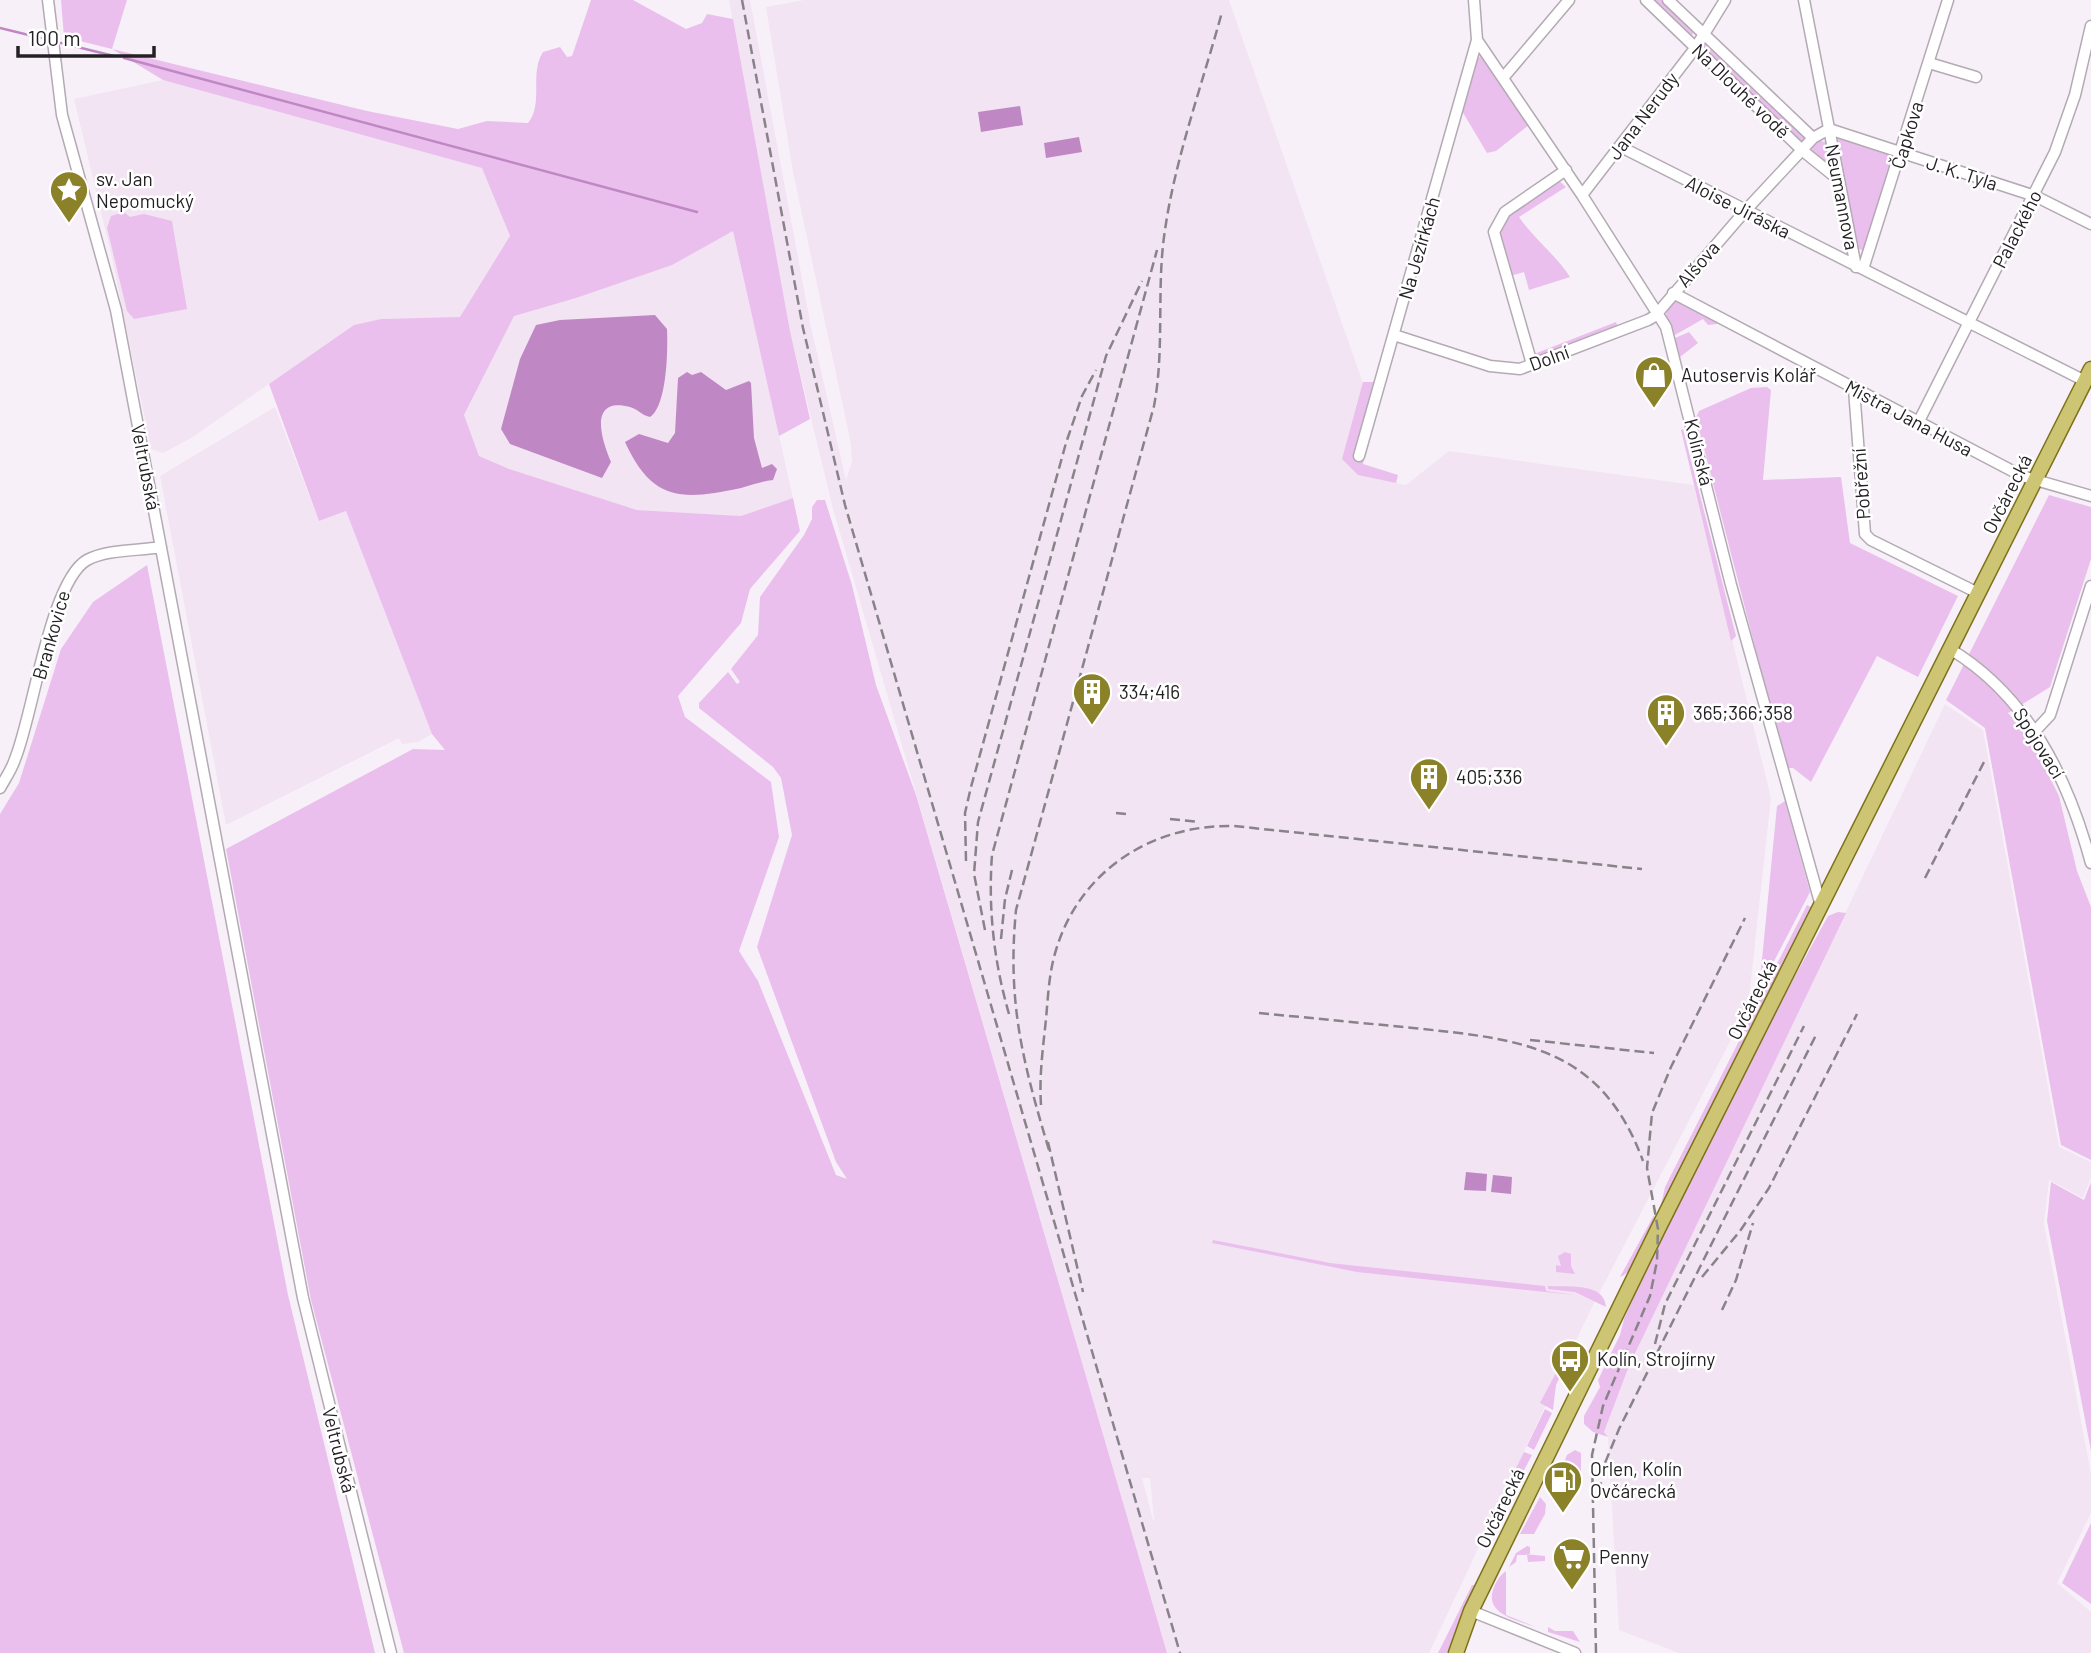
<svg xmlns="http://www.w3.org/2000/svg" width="2091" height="1653" viewBox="0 0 2091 1653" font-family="Barlow,sans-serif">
<rect width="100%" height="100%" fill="#f8f0f9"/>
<path fill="#f2e4f3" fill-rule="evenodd" d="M729 0H750L811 327 846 480 852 461 850 439 793 172 766 7 804 0H1229L1364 386 1359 475 1406 485 1449 451 1694 485 1771 798 1748 1007 1591 1309 1429 1653H1167L833 509 790 331ZM1142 1478H1150L1154 1520H1153Z
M163 80 483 168 510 237 460 318 381 319 354 325 191 438 163 453 151 449 112 258 74 99Z
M733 231 793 498 741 516 637 510 509 470 479 456 464 415 514 315Z
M275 407 319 521 346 511 432 734 418 742 402 744 399 738 226 825 160 476Z
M1945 704 1983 730 2059 1147 2091 1162V1178L2083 1198 2049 1180 2044 1223 2091 1474V1513L2057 1583 2091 1612V1653H1679L1619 1630 1608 1437 1604 1432 1629 1366Z"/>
<path fill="#eabfed" d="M61 0H127L112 49 367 111 458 129 487 121 528 123C544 103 529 73 543 52L560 47 567 57 572 56 591 0H633L686 29 702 23 707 14 733 19 790 331 810 419 779 436 733 231 672 265 576 298 514 316 464 415 479 456 509 469 637 510 741 516 793 498 800 531 750 589 741 623 678 696 685 717 771 782 779 837 739 951 758 981 836 1175 847 1179 836 1162 757 947 792 835 781 778 773 767 699 708V703L728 672 737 684 740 682 731 669 758 635 760 597 804 535 812 519V507L817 500H825L852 585 876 685 916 795 1167 1653H404L311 1300 226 849 413 749 445 750 432 734 346 511 319 521 269 384 354 325 381 319 460 317 510 236 482 168 163 80 112 49 64 37Z
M1651 0H1661L1694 32 1690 38 1659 4Z
M1705 42 1807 137 1801 143 1702 48Z
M1481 56 1486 58 1529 125 1496 151 1487 153 1462 111 1476 59Z
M1837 137 1894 153 1897 158 1866 252 1857 248Z
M1820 141 1827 142 1830 166 1811 153 1812 147Z
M1558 180 1566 187 1519 217C1535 240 1556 255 1570 277L1529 290 1524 272 1510 276C1503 257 1493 238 1502 218Z
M124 212 130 217 144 214 172 221 187 309 134 319 127 311 107 228 111 216Z
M1674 300 1717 322V324L1708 325 1703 319 1675 335 1666 316 1668 304Z
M1616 322 1619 330 1534 360V354Z
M1689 332 1698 343 1680 357 1675 338Z
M1363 382H1375L1358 446 1367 448 1363 464 1398 475 1396 483 1358 475 1342 459Z
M1767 387 1771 390 1763 480 1841 477 1850 543 1958 596 1918 677 1877 656 1811 782 1793 768H1786L1696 417 1699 411 1751 388Z
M1683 429 1736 636 1731 641 1681 430Z
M1686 430 1739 628 1738 633Z
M2049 495 2091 507V559L2050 687 2008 713 2029 736 2059 796 2077 871 2091 907V1160L2061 1145 1985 728 1946 700Z
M147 565 288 1295 375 1653H0V814L19 783 61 649 93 602Z
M1785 801 1810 892 1759 990 1777 806Z
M1807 905 1813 908 1750 1034 1743 1030Z
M1838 912 1846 913 1629 1366 1604 1432 1608 1437 1593 1432 1584 1424V1416L1600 1387 1598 1380 1620 1335 1624 1319 1644 1274 1756 1047 1828 916Z
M1742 1035 1748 1038 1658 1218 1665 1187Z
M2051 1182 2084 1200 2091 1182V1451L2047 1221Z
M1654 1215C1656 1231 1636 1271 1620 1277Z
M1213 1240 1330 1263 1545 1286 1546 1291 1574 1295 1605 1310 1574 1295 1357 1272 1212 1243Z
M1565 1252 1571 1254V1266L1575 1274 1556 1272V1265L1561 1266 1558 1256Z
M1548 1286C1566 1287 1605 1282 1606 1307L1575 1292 1548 1289Z
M1560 1365 1564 1368 1556 1385 1553 1410 1540 1403Z
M1545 1409 1552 1413 1534 1450 1527 1446Z
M1575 1450 1581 1453V1484L1576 1482 1577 1473 1571 1471 1558 1484 1552 1482 1549 1489 1546 1487 1555 1473 1559 1475 1567 1455Z
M1524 1452 1532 1455 1520 1478 1513 1474Z
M1540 1497 1546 1504 1545 1514 1534 1534H1520Z
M2091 1523V1604L2062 1583Z
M1527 1546 1530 1547V1554H1524L1545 1556V1561L1528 1562 1527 1555H1517L1516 1562 1509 1567 1516 1553Z
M1506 1571V1615L1536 1627C1519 1621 1485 1615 1493 1590 1496 1582 1499 1576 1506 1571Z
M1472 1585H1475L1448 1653H1438Z
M1548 1627 1555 1631H1573L1580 1642 1548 1632Z"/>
<path fill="#bf87c4" d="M1020 106 1023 125 981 132 978 112Z
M1079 137 1082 152 1046 158 1044 143Z
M655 315 667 329C668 350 667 406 650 417 641 415 638 409 630 407 587 396 602 441 611 462L602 478 510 444 501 429 520 359 536 325 560 320Z
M687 372 692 375 701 372 726 390 749 381 751 383 754 438 762 468 772 464 777 469 773 480C762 481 752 485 741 488 681 501 652 501 625 442L639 434 668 443 675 433 678 378Z
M1466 1172 1487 1174 1486 1191 1464 1190Z
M1493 1175 1512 1177 1511 1194 1491 1192Z"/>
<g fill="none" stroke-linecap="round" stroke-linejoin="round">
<path stroke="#bf87c4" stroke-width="2.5" d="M0 28 41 38
M61 43 114 56
M124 58 697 212"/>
<g stroke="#b3aab3" stroke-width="13">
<path id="minor" d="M48 0 62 115 116 310 303 1298 391 1653
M1474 0 1477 40 1582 195 1666 327 1731 585 1821 906
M1646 0 1803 151 1839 180
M1668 0 1813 138
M1804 0 1856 267
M1929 63 1976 77
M1503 78 1569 0
M1621 147 2085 381
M1582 195 1696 47 1725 0
M1863 269 1948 0
M1673 293 2022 476 2091 496
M1394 335 1490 366 1520 369 1648 320 1655 316 1745 211 1813 138 1829 129 2035 196 2091 224
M1532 364 1494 232 1505 212 1566 170
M1854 389 1865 534 1871 540 1978 593
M1918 423 2055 152 2075 95 2091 26
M1359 456 1477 40
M1950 649C2028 696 2068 778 2091 863
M2035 731 2050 715 2091 586
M0 788C5 779 12 769 15 759 33 716 50 581 87 560 107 549 138 551 161 547
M1471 1611 1575 1653"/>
</g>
<g stroke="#7c721a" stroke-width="17">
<path id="major" d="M1456 1653 1471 1611 1658 1229 2091 369"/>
</g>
<use href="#minor" stroke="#fff" stroke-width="10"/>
<use href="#major" stroke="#cdc573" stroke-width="14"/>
<path stroke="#888388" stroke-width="2.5" stroke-dasharray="10 5" stroke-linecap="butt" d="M742 0 803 328 845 505 1180 1653
M1116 813 1126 814
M1170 819 1199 822
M966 861 965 813 971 787 1066 443 1082 396 1096 370
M1925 878 1985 760
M985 930 974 874 978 822 1106 356 1142 281
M1001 939 1005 899 1013 866
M1259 1013C1311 1018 1362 1023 1413 1028 1520 1039 1601 1046 1643 1161
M1009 1014C994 962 988 909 992 855L1157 250
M1530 1040 1654 1053
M1041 1105C1039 1076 1043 1048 1046 1019 1048 997 1049 972 1056 950 1080 870 1153 824 1234 826L1642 869
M1048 1142 1083 1292
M1049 1150C1023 1063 1007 1003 1016 910L1154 406C1165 348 1156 288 1165 230 1175 159 1203 82 1222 12
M1702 1277 1740 1231 1769 1188 1857 1014
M1722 1310 1736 1280 1753 1223
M1655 1344 1665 1304 1804 1026
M1599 1492 1605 1463 1619 1429 1817 1033
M1596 1653 1592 1455 1603 1406 1650 1296 1657 1261 1658 1229 1647 1168 1652 1113 1671 1067 1745 918"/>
</g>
<defs>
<g id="sight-pin" transform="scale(2.0125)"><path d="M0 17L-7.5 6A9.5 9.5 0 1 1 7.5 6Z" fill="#8a8128" stroke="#fff"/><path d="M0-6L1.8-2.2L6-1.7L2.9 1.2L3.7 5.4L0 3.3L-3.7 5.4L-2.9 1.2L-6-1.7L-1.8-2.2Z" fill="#fff"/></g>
<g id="shop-pin" transform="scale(2.0125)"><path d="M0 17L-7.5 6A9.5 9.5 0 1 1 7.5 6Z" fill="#8a8128" stroke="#fff"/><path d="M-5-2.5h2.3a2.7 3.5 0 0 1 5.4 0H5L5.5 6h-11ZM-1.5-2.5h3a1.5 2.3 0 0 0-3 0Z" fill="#fff"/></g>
<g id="building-pin" transform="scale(2.0125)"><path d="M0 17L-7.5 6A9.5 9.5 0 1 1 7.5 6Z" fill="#8a8128" stroke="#fff"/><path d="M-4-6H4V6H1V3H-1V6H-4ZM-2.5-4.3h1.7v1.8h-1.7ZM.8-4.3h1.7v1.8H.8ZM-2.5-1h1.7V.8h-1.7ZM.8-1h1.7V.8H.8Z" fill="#fff"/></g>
<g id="bus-pin" transform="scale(2.0125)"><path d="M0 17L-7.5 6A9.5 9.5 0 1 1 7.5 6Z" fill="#8a8128" stroke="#fff"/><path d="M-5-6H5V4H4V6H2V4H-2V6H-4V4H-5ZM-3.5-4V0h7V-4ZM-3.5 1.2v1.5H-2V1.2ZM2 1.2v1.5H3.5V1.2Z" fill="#fff"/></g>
<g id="fuel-pin" transform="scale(2.0125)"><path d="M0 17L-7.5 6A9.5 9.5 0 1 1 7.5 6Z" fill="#8a8128" stroke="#fff"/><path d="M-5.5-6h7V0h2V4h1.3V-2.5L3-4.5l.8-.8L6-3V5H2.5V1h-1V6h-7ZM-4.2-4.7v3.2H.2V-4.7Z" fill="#fff"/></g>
<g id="supermarket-pin" transform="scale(2.0125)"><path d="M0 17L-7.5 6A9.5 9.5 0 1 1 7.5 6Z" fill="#8a8128" stroke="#fff"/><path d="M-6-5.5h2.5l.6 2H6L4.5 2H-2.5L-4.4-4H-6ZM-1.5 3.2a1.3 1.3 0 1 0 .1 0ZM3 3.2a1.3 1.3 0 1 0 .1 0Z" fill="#fff"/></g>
</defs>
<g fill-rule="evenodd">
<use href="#sight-pin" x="69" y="190"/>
<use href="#shop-pin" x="1654" y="375"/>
<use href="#building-pin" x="1092" y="692"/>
<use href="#building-pin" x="1666" y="713"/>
<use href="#building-pin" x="1429" y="777"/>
<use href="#bus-pin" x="1570" y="1359"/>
<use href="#fuel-pin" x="1563" y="1480"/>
<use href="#supermarket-pin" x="1572" y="1557"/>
</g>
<g text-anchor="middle" stroke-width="5" stroke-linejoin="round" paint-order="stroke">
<g font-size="19" fill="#242124" stroke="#fff">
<text transform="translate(1741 91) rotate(44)" y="7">Na Dlouhé vodě</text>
<text transform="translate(1643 116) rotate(-53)" y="7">Jana Nerudy</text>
<text transform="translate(1907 135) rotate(-73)" y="7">Čapkova</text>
<text transform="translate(1962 173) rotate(18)" y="7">J. K. Tyla</text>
<text transform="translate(1842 197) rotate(79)" y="7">Neumannova</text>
<text transform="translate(1738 207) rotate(27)" y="7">Aloise Jiráska</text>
<text transform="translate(2017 229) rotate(-63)" y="7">Palackého</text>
<text transform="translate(1419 248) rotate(-74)" y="7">Na Jezírkách</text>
<text transform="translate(1698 264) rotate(-49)" y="7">Alšova</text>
<text transform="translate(1549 358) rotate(-20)" y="7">Dolní</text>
<text transform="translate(1909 418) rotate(28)" y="7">Mistra Jana Husa</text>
<text transform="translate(1699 452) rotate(76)" y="7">Kolínská</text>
<text transform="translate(146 467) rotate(79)" y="7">Veltrubská</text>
<text transform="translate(1861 484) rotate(-94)" y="7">Pobřežní</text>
<text transform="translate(2007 494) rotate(-63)" y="7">Ovčárecká</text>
<text transform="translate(51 635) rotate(-74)" y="7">Brankovice</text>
<text transform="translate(2039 743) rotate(58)" y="7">Spojovací</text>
<text transform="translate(1752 1000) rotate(-63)" y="7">Ovčárecká</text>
<text transform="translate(339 1450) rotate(76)" y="7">Veltrubská</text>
<text transform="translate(1500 1508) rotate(-64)" y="7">Ovčárecká</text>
</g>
<g font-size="19" fill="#242124" stroke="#fff" text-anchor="start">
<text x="96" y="186">sv. Jan<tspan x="96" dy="22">Nepomucký</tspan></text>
<text x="1681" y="382">Autoservis Kolář</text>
<text x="1119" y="699">334;416</text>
<text x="1693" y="720">365;366;358</text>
<text x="1456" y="784">405;336</text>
<text x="1597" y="1366">Kolín, Strojírny</text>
<text x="1590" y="1476">Orlen, Kolín<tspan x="1590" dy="22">Ovčárecká</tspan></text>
<text x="1599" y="1564">Penny</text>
</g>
</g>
<path d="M18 46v10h136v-10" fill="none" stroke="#242124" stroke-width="3.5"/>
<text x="28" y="46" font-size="21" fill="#242124" stroke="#ffffff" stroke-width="5" paint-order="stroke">100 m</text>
</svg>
